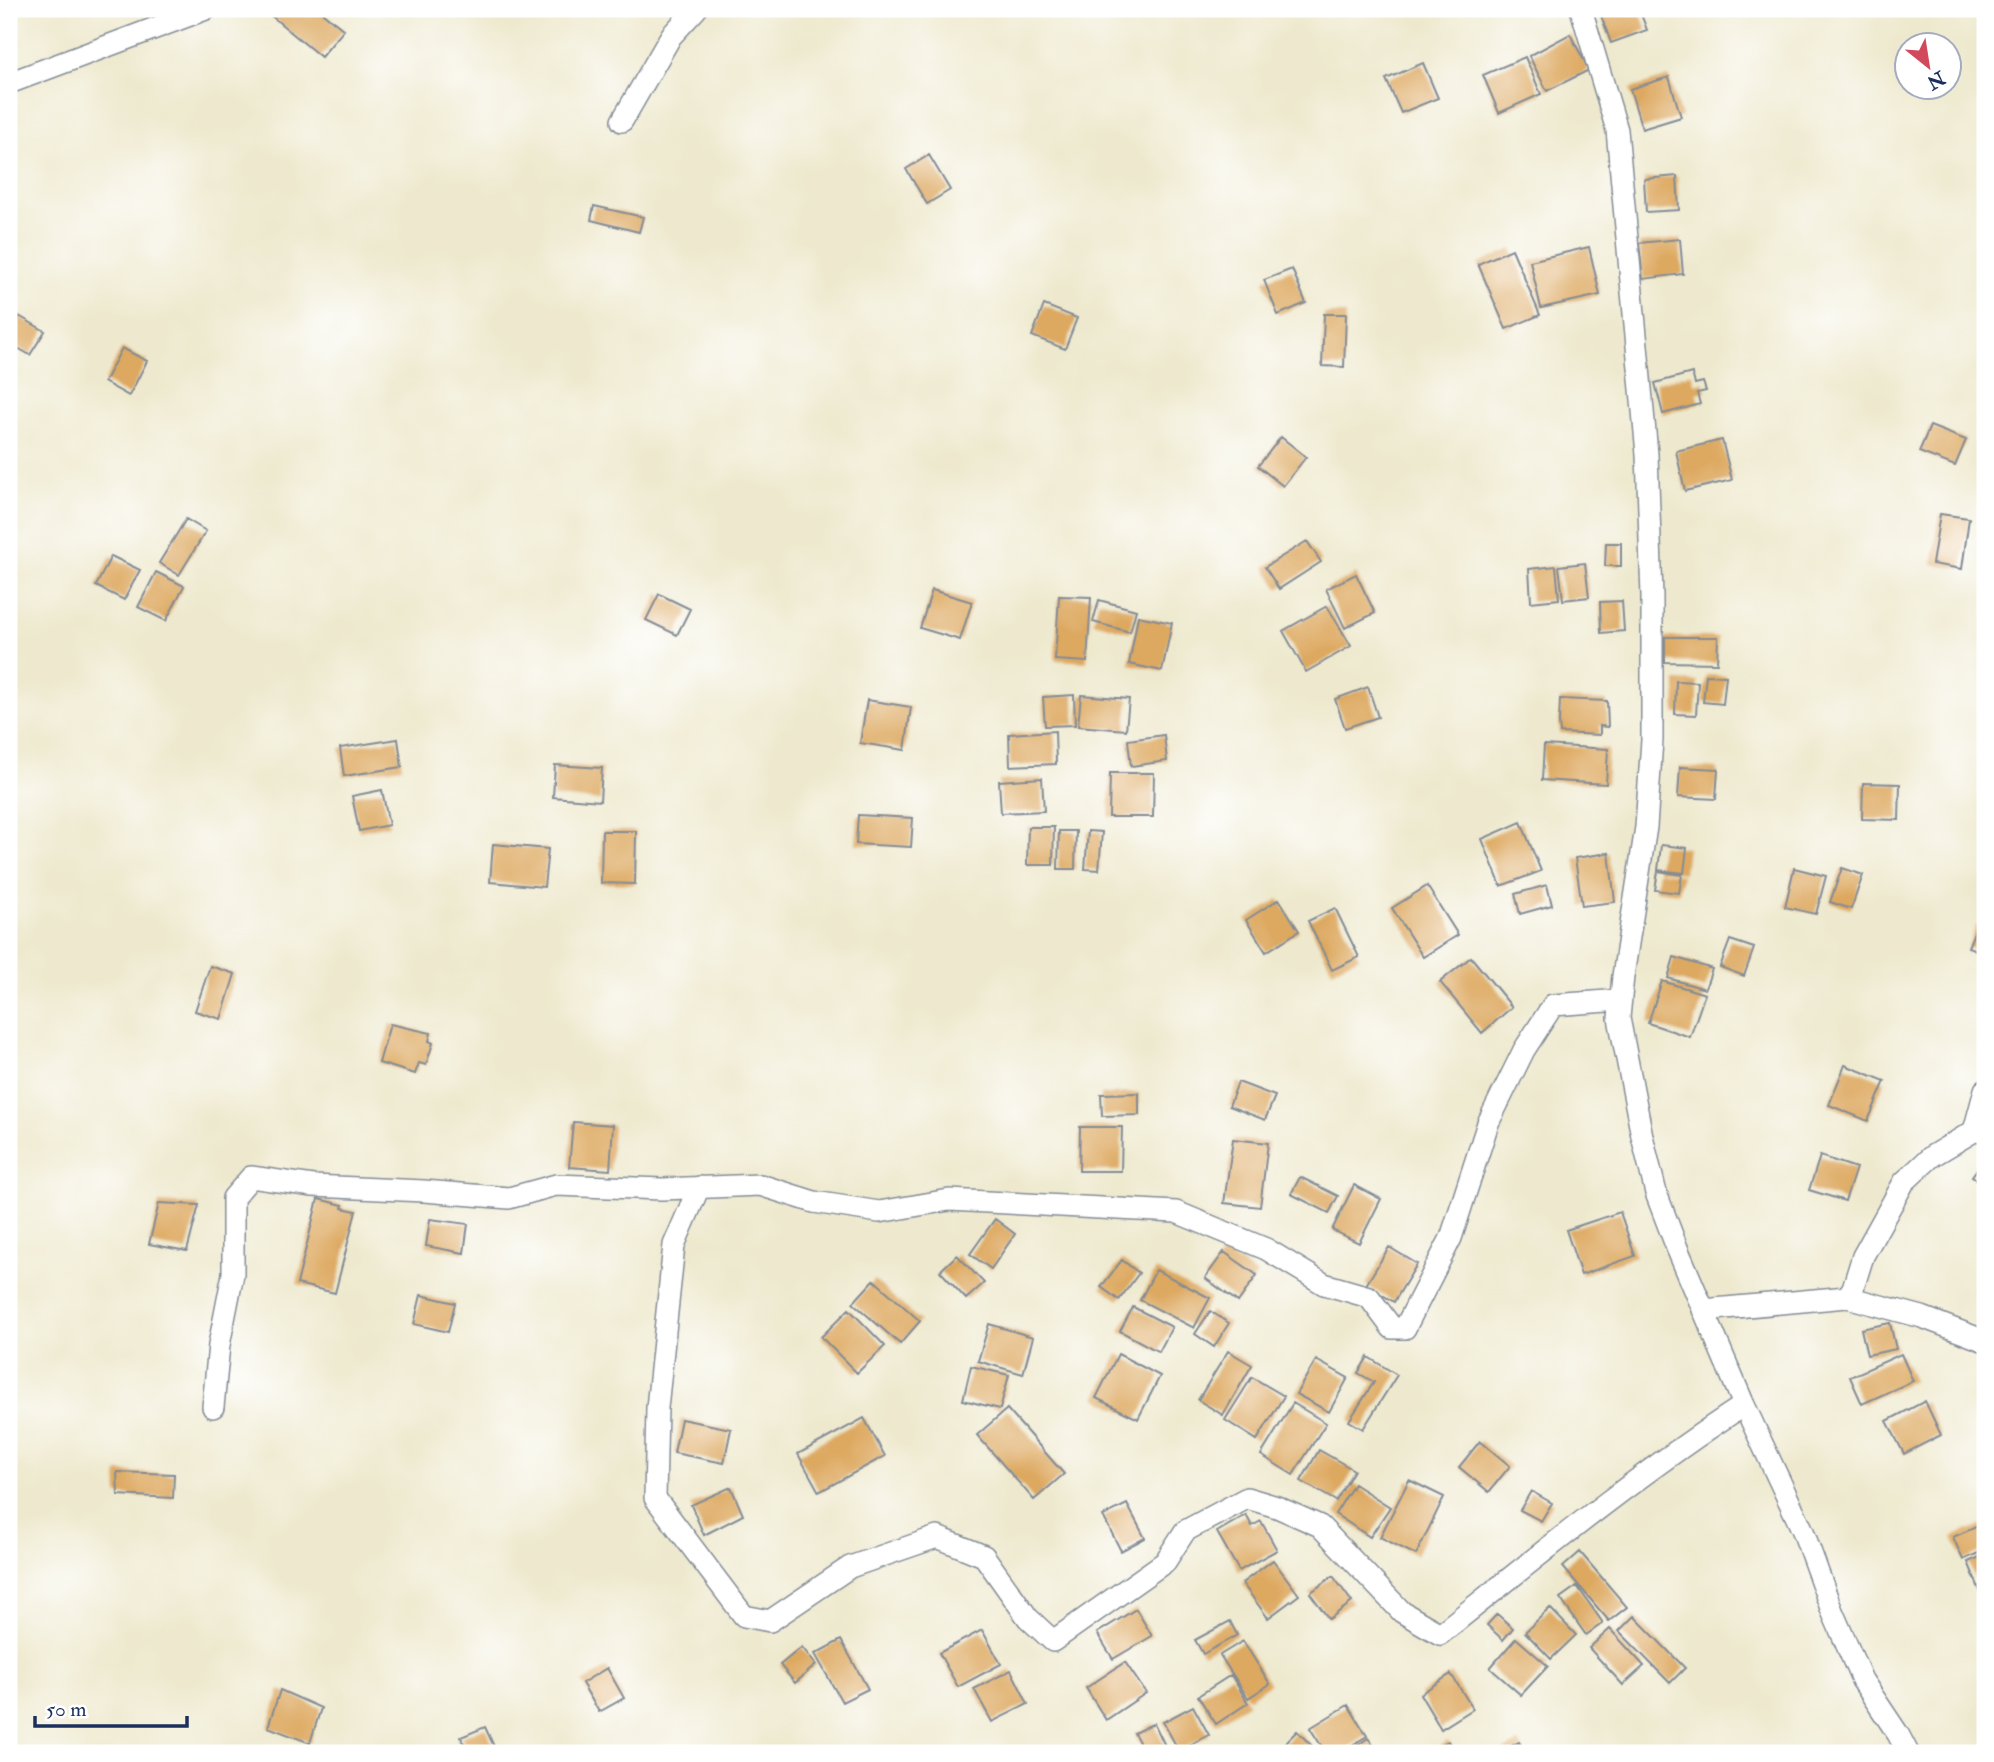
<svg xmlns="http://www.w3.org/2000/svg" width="1994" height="1762" viewBox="0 0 1994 1762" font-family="'IM FELL Double Pica',serif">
<rect width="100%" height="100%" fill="#fff"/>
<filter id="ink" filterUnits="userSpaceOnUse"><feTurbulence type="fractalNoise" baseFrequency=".0143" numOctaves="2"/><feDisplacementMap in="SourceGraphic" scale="14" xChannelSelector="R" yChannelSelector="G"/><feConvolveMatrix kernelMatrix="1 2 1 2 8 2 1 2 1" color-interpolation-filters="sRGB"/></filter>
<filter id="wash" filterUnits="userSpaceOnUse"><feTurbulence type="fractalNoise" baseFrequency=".00686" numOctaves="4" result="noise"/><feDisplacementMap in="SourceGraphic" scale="28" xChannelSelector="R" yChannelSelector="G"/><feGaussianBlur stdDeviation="1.57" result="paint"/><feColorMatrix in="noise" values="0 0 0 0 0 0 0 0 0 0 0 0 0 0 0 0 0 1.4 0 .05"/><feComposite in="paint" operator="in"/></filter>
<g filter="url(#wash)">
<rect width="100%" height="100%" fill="#eee9ce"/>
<g id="blocks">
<path fill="#dda85f" d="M274 9H318L344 30 321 57 269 14Z
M1603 9H1639L1647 30 1611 43 1599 10Z
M1570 34 1589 70 1547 91 1529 56Z
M1525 57 1541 94 1499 113 1483 75Z
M1423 63 1438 98 1401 113 1386 79Z
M1669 77 1681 117 1642 129 1630 89Z
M929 155 950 190 927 204 906 169Z
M1677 176 1679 210 1646 212 1644 179Z
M594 206 643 217 639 232 591 220Z
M1680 239 1683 274 1643 279 1639 243Z
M1589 247 1600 295 1541 308 1530 261Z
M1512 249 1540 315 1506 329 1478 264Z
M1292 269 1306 303 1278 315 1264 280Z
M1044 305 1077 318 1065 349 1032 336Z
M1324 314H1346L1344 367 1322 366Z
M19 316 45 331 30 355 9 343V334Z
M122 348 147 361 129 396 104 382Z
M1692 373 1695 384 1703 382 1706 391 1697 393 1700 404 1663 414 1655 383Z
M1930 426 1966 440 1955 466 1919 452Z
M1281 437 1306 457 1283 486 1258 466Z
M1722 440 1732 480 1685 491 1676 451Z
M1940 514 1969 518 1962 569 1932 564Z
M186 519 206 531 179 575 159 563Z
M1307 541 1321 562 1279 589 1265 567Z
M1606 543H1621V566H1605Z
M111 556 140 570 124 600 96 586Z
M1585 563 1589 597 1563 600 1559 566Z
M1556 566 1559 599 1531 602 1529 569Z
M156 572 184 586 166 621 138 607Z
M1356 574 1375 613 1345 628 1326 589Z
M932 590 972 602 960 640 920 628Z
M659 594 690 609 677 635 646 620Z
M1059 596 1091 597 1087 662 1055 660Z
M1099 600 1136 610 1130 632 1093 622Z
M1622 601 1624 631 1601 633 1600 602Z
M1327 606 1351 646 1306 672 1283 631Z
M1138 616 1172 623 1162 671 1129 664Z
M1665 637H1718L1717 663 1665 662Z
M1706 675 1726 676 1723 704 1703 702Z
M1676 681 1698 682 1696 715 1675 714Z
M1368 687 1378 717 1345 728 1335 699Z
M1074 695 1075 725 1045 726 1043 697Z
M1081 695 1129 699 1126 730 1078 726Z
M1560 699 1607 701 1608 727 1600 726V735L1560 733 1559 722Z
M867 700 911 707 905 750 860 743Z
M1055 731 1056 764 1010 766 1009 734Z
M1164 735 1167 761 1131 766 1128 740Z
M398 739 402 767 344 776 340 748Z
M1544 745 1608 749 1606 784 1542 780Z
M555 765 602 768 600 801 553 797Z
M1680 767 1718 769 1716 799 1678 797Z
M1110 773H1154L1153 817H1109Z
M1042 778 1044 811 1001 813 999 781Z
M1863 783 1900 784 1899 820 1862 819Z
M382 790 389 825 359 831 352 796Z
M858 815 913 818 911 847 856 844Z
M1521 822 1541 871 1501 886 1482 839Z
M1028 827H1054L1053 865H1027Z
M602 831H636L635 884 601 883Z
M1059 831H1076L1075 869H1058Z
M1088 831 1102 832 1099 870 1085 869Z
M493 844 548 849 544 887 490 882Z
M1661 845 1687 848 1684 873 1658 870Z
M1609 853 1615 902 1582 906 1575 858Z
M1794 868 1826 876 1816 914 1785 907Z
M1842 868 1863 875 1851 909 1830 902Z
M1658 871 1682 875 1679 893 1655 890Z
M1547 885 1552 905 1520 914 1515 894Z
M1427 886 1458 935 1423 957 1392 908Z
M1279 899 1299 931 1266 952 1246 920Z
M1335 908 1359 957 1332 970 1308 921Z
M1977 925 1985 928V960L1981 959 1984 953 1968 947Z
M1730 940 1754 948 1744 976 1720 967Z
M1471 957 1512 1007 1482 1033 1440 982Z
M1674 957 1712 969 1705 989 1668 978Z
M210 966 235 974 221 1019 195 1011Z
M1662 981 1705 994 1690 1037 1648 1023Z
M390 1024 431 1033 429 1041 433 1043 426 1065 419 1063 415 1074 379 1063Z
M1845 1065 1885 1081 1868 1121 1829 1105Z
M1238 1082 1275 1096 1265 1120 1229 1106Z
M1139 1093V1115L1102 1116 1101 1094Z
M573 1122 613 1125 610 1170 569 1167Z
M1080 1127H1122L1121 1171H1079Z
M1233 1139 1268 1143 1260 1207 1224 1203Z
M1820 1156 1856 1168 1845 1201 1809 1190Z
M1985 1158V1185L1972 1176Z
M1300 1177 1338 1196 1329 1213 1291 1194Z
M1354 1185 1381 1199 1359 1243 1332 1230Z
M318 1199 343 1205 342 1208 356 1211 335 1293 297 1284Z
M159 1203 199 1205 187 1251 149 1244Z
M1620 1212 1635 1256 1581 1275 1566 1230Z
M430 1219 468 1224 464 1253 426 1246Z
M995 1219 1015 1234 991 1269 970 1254Z
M1389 1247 1417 1264 1394 1302 1366 1285Z
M1224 1252 1257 1275 1238 1302 1205 1278Z
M957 1255 984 1283 966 1299 940 1271Z
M1122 1260 1139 1273 1119 1300 1101 1287Z
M1156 1270 1210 1298 1194 1328 1140 1300Z
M874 1280 920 1321 900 1344 853 1303Z
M421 1295 455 1303 448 1332 414 1324Z
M1133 1307 1172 1327 1159 1352 1120 1331Z
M849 1309 885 1346 857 1373 821 1337Z
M1210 1311 1229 1323 1214 1347 1195 1334Z
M1890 1323 1896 1349 1867 1355 1861 1329Z
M989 1324 1033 1337 1023 1374 978 1361Z
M1228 1351 1252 1365 1223 1415 1198 1400Z
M1118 1354 1160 1376 1138 1419 1096 1398Z
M1901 1354 1913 1381 1862 1404 1850 1377Z
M1368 1357 1397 1375 1363 1429 1349 1421 1374 1382 1358 1373Z
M1316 1360 1348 1378 1329 1412 1296 1394Z
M971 1366 1009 1375 1000 1409 963 1400Z
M1252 1377 1284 1396 1257 1440 1225 1420Z
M1925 1401 1941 1435 1904 1454 1887 1421Z
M1293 1403 1326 1423 1293 1475 1261 1455Z
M1007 1409 1064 1474 1034 1500 977 1435Z
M864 1418 885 1456 819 1492 798 1454Z
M681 1419 731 1429 724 1463 674 1453Z
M1480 1441 1510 1466 1489 1492 1459 1467Z
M1319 1450 1354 1470 1336 1501 1301 1481Z
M117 1472 174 1474 173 1498 118 1495Z
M1409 1480 1444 1497 1416 1555 1380 1537Z
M1354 1484 1390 1507 1370 1537 1335 1514Z
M731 1487 743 1515 704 1535 691 1505Z
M1531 1491 1552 1503 1541 1521 1520 1510Z
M1127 1504 1145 1538 1121 1551 1103 1516Z
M1246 1515 1252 1526 1261 1521 1277 1550 1239 1571 1217 1532Z
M1985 1523V1550L1963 1560 1953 1537Z
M1580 1552 1627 1607 1609 1621 1563 1567Z
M1985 1555V1603L1968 1562Z
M1273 1560 1299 1595 1268 1618 1242 1583Z
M1333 1576 1352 1602 1329 1619 1310 1593Z
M1577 1586 1603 1623 1586 1635 1560 1598Z
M1550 1608 1576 1635 1551 1659 1525 1632Z
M1136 1609 1152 1636 1113 1659 1097 1633Z
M1497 1614 1513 1628 1503 1640 1487 1625Z
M1634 1616 1685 1668 1670 1683 1619 1631Z
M1230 1621 1237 1635 1203 1654 1195 1640Z
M1610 1629 1644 1666 1623 1685 1589 1648Z
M982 1630 1001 1664 958 1687 939 1653Z
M1516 1638 1548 1666 1521 1695 1490 1668Z
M841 1640 868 1689 842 1702 815 1654Z
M1243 1641 1270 1684 1248 1698 1220 1655Z
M802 1647 816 1665 795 1683 780 1665Z
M1125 1662 1146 1693 1106 1720 1086 1688Z
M607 1668 624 1698 599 1712 582 1683Z
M1011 1670 1028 1704 992 1722 974 1689Z
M1451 1674 1473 1709 1441 1729 1420 1694Z
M1231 1675 1248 1703 1216 1724 1198 1696Z
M280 1690 321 1708 310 1743 268 1727Z
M1348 1705 1367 1736 1339 1753H1326L1310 1728Z
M1193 1706 1209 1735 1179 1751 1163 1722Z
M1154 1723 1168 1752 1165 1753H1145L1134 1733Z
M485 1727 497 1753H468L461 1737Z
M1297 1731 1319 1753H1275Z
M1368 1738 1379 1753H1346Z
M1448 1741 1455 1753H1425Z
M1519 1742 1525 1753H1498Z"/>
</g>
</g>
<g filter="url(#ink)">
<use href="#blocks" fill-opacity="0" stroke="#848c96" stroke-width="2"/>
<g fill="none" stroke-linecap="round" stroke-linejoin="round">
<g stroke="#848c96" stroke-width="24">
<path id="minor" d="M1581 9 1617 130 1647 454 1652 596V740L1646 827 1623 976 1619 1018 1642 1136 1656 1193 1677 1248 1744 1405 1803 1531 1832 1611 1862 1680 1898 1734 1908 1753
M9 83 206 9
M622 121 671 36 696 9
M699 1187 674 1245 657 1408 655 1498 744 1616 770 1621 850 1567 937 1537 984 1556 1028 1618 1053 1641 1165 1562 1185 1531 1247 1498 1277 1507 1320 1526 1402 1612 1440 1634C1539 1555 1638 1474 1744 1405
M1847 1297 1853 1288 1863 1256 1904 1182 1932 1156 1974 1131 1985 1090
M1703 1310 1847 1297 1922 1317 1985 1341
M213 1407 219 1345 233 1274V1198L251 1177 313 1186 424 1191 509 1198 556 1185 662 1189 760 1185 814 1202 879 1212 949 1200 1176 1212 1266 1249 1324 1284 1369 1297 1392 1328H1405L1451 1238 1488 1123 1524 1050 1553 1005 1621 1000"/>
</g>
<use href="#minor" stroke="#fff" stroke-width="21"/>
</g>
</g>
<rect width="1994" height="1762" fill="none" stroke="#fff" stroke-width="35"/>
<g transform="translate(1928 66) rotate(150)"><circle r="33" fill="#ffffff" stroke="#a4acbf" stroke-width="2"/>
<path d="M0-5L12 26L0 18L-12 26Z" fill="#d1495b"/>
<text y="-10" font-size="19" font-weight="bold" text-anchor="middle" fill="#1b2f5e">N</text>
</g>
<path d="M35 1716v10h152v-10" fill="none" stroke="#1b2f5e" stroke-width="3.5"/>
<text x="46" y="1716" font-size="21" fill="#1b2f5e" stroke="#ffffff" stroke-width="5" paint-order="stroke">50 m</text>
</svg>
